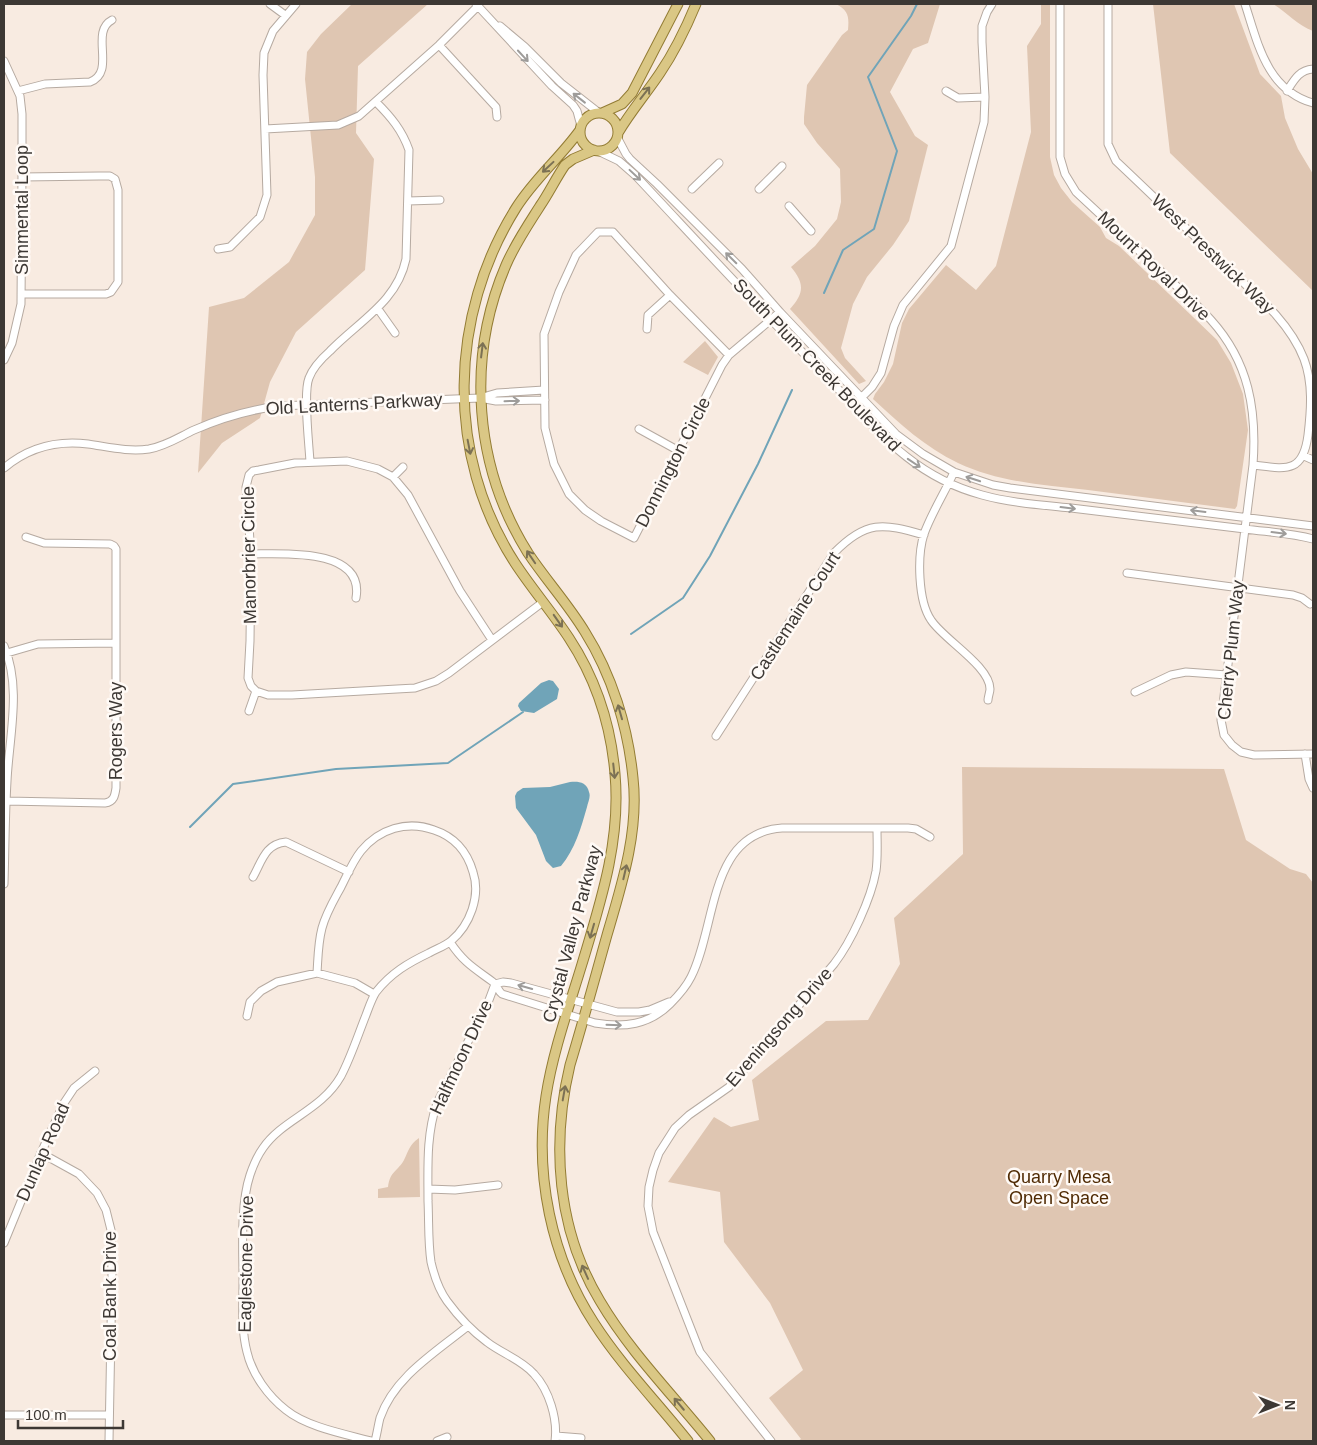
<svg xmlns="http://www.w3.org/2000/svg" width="1317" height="1445" viewBox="0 0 1317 1445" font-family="Arial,sans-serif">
<rect width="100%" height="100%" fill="#f8ebe1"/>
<path fill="#dfc6b2" d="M352 4H428L358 66 356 133 374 159 365 270 296 332 270 382 260 418 222 443 198 473 209 307 244 298 289 262 315 215V177L305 79 307 52 321 34Z
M836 4H940L928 43 913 49 890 92 915 136 928 145 909 221 893 245 867 277 853 304 841 348 845 358 866 381 859 384 790 309C804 293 805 284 791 267L815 246 837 219 841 202 840 169 817 143 804 124V117L807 85 842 35 848 30C849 17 849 11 836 4Z
M1041 4H1050V157L1054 175 1061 188 1072 202 1100 227 1106 238 1119 246 1217 340 1231 363 1243 394 1248 430 1237 506 1235 509C1186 503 1137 496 1088 490 1044 485 998 482 958 463 925 447 900 424 873 399L875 394 884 382 893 364 902 323 909 309 946 265 976 290 996 266 1031 132 1027 46 1041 24Z
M1153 4H1234L1260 74 1281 96 1285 118 1298 149 1313 174V291L1170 153Z
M1273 4H1313V31C1297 25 1288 13 1273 4Z
M705 341 718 357 708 375 683 362Z
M962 767 1224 769 1246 840 1290 869 1306 874 1313 883V1441H798L801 1439 769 1398 803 1370 770 1303 724 1242 720 1192 668 1182 714 1117 731 1127 759 1120 752 1080 826 1021 868 1020 900 964 894 918 963 854Z
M419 1138 420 1197 378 1198V1189L388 1187C390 1171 398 1171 404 1160 409 1150 409 1145 419 1138Z"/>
<path fill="#70a4b8" d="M549 680 553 681 559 689 557 699 534 713 521 711 518 706 519 703 541 683Z
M570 782C578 781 587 782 589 792 591 797 588 802 587 807 581 828 575 849 561 866L553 868 546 861 536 835 516 808 515 796 517 792 523 788 550 787Z"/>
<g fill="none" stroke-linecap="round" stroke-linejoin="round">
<path stroke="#70a4b8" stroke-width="2" d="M824 293 843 250 874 229 897 151 868 77 911 16 917 4
M631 634 683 598 710 556 758 464 792 390
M190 827 233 784 336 769 448 763 523 712"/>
<g stroke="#b6aaa1" stroke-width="9">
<path id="minor" d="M270 4 285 15
M476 4 552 86 573 105 577 111 581 126
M1060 4V157L1065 174 1076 192C1106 220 1135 247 1165 275 1180 290 1197 304 1211 320 1249 362 1257 410 1253 465L1221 720 1224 735 1232 745 1241 752 1254 755 1313 754
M1108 4V144L1116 161C1150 193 1184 226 1218 259 1249 289 1288 318 1304 359 1313 383 1311 410 1308 435 1303 474 1286 469 1253 465
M1245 4C1258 44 1267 90 1313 103
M500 26 525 47 561 83 598 112
M439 45 496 107 497 117
M4 61 20 96 22 114V172L21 304 12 343 4 360
M18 91 45 84 90 82C117 72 89 32 112 20
M946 91 958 98 985 97
M1287 91C1294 80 1299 70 1313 69
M265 129 338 125 359 116 439 45 478 6
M617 137 626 154 630 159 657 184 742 269 780 312 896 434 923 454 954 472 993 485 1010 488 1313 526
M598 151 619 161 635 175C696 240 757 307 820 370 872 423 907 475 982 495 1011 503 1041 505 1071 508 1129 515 1187 522 1245 529 1267 532 1291 533 1313 539
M692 189 719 163
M759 189 782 166
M408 201 440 200
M789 206 811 231
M218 249 230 247 260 217 267 195 263 75 264 53 273 31 296 4
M21 294H106L111 292 118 282V190L115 179 110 176H99L22 177
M378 309 395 333
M647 329 648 315 670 295
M729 355 670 295 613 232H598L576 255 559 292 544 334 545 428 554 464 569 494 585 510 601 521 634 538 722 365 729 355 780 312
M483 397 497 393 544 390
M854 405 872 387 881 373 894 326 903 305 951 246 984 122 985 97 982 42V26L987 12 992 4
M639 429 679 451
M1304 456 1313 460
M310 462C309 443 303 393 309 378 313 367 321 359 330 351 359 321 397 302 406 259L409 150C402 130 391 117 376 102
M4 468C29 447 56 440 88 444 109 447 128 452 149 449 166 446 179 437 194 430 221 418 249 410 278 406L480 398 496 401 545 400
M954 472C945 492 931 514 924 534 917 556 918 601 931 620 943 639 990 666 990 689 990 692 988 697 988 700
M393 477 403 467
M251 554C281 554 365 547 356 598
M1127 573 1293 595 1302 598 1310 604
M492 640 460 591 408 495 393 477 378 469 347 461 295 463 259 470 253 471 249 475 246 487 251 554 250 641 248 678 251 686 256 691 268 695H292L397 689 415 688 436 681 449 673 543 602
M4 646C22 688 9 737 7 781 5 816 5 850 4 884
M7 653 38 644 116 643
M1135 692 1171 675 1186 672 1227 675
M249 711 256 691
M716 736 834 553C866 520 883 523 924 535
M1305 754 1309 779 1313 788
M6 801 105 803C114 802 115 795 116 788V549L114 546 110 544 44 543 26 537
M253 877C262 861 265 844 286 842L349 872
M450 942C464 963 474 968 493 982 497 985 498 991 502 994L595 1023C624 1028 649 1025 670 1004 678 996 686 987 691 977 717 926 708 833 782 828H908L916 829 930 837
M317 973C318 958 318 943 322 928 326 913 334 900 341 887 347 875 353 861 361 851 379 829 407 820 434 830 455 837 467 851 473 872 481 896 470 925 451 941 445 946 436 949 429 953 408 963 391 973 376 992 372 998 369 1007 366 1015 358 1035 351 1057 341 1076 321 1111 283 1119 263 1148 258 1155 253 1166 250 1175 240 1205 243 1250 243 1281 243 1305 241 1329 247 1352 252 1374 268 1396 286 1410 307 1427 345 1434 371 1441
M495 984 489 1000 437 1103C426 1135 428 1168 428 1201 429 1222 428 1242 431 1262 434 1275 439 1290 447 1301 458 1316 472 1331 487 1342 501 1353 522 1360 534 1374 549 1390 558 1419 555 1441
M495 984 503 982 511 983 617 1012H639L650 1010 669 1002
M247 1016 250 1002 261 991 277 982 317 973 355 983 374 994
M41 1153 79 1174 97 1193 106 1210 111 1230 112 1274 109 1441
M428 1189 455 1190 498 1185
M4 1243 40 1155 64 1103 74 1088 95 1071
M4 1415H109
M556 1436 581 1438
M375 1441C377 1434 378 1426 380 1418 394 1377 436 1352 468 1326
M437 1441 447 1437
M771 1441 700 1352 653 1232 648 1206 649 1187 653 1170 659 1153 675 1128 689 1115 729 1087 834 964C851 942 871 899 876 871 878 857 877 842 877 828"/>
</g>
<g stroke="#937c34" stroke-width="11">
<path id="major" d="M580 132a19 19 0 1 1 38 0a19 19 0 1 1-38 0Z
M602 113 622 104 632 93 678 4
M580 130C560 158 534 179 516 208 449 315 445 455 515 563 532 589 552 612 569 638 596 679 611 726 615 774 621 840 601 901 582 964 569 1007 553 1051 546 1096 534 1174 551 1257 594 1323 621 1365 657 1402 688 1441
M618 133C631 111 646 94 660 73 675 51 686 28 696 4
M594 150 573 159 565 165C556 178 549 193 540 206 528 225 515 244 506 265 466 358 474 467 528 553 546 580 568 604 585 632 612 675 628 727 633 778 639 831 622 884 607 935 595 978 583 1022 570 1065 551 1144 557 1230 600 1301 630 1352 673 1395 710 1441"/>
</g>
<use href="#minor" stroke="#fff" stroke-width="7"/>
<use href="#major" stroke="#dac785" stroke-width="9"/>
</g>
<defs><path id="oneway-shaft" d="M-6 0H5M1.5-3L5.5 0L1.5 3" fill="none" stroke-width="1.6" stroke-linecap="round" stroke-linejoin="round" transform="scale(1.25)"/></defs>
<g stroke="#9e9c9a">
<use href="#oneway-shaft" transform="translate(523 56) rotate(47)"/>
<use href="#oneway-shaft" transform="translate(579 98) rotate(-142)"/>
<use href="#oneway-shaft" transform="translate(635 175) rotate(43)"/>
<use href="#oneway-shaft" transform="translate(731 258) rotate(-135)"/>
<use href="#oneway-shaft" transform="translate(512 401) rotate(-1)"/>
<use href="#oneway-shaft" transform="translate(914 463) rotate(34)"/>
<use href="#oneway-shaft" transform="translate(973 479) rotate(-162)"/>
<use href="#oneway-shaft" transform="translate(1068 508) rotate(7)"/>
<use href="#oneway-shaft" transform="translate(1198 511) rotate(-173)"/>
<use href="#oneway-shaft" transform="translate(1279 533) rotate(7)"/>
<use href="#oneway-shaft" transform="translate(525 987) rotate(-164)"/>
<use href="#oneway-shaft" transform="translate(614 1025) rotate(2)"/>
</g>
<g stroke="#7c7154">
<use href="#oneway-shaft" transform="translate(645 93) rotate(-52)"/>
<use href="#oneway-shaft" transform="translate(548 167) rotate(137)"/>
<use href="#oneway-shaft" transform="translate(482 350) rotate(-83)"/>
<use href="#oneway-shaft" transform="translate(469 447) rotate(79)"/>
<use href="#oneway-shaft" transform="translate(531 557) rotate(-124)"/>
<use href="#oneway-shaft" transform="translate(558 621) rotate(55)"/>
<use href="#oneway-shaft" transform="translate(620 712) rotate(-106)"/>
<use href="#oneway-shaft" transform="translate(614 771) rotate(84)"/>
<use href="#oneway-shaft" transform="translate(625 872) rotate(-77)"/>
<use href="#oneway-shaft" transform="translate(592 931) rotate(106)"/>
<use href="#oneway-shaft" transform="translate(564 1093) rotate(-80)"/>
<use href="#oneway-shaft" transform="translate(585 1272) rotate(-114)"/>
<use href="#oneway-shaft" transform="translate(679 1404) rotate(-130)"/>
</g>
<g text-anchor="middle" stroke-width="5" stroke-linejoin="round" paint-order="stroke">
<g font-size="18" fill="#3d3834" stroke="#fffaf6">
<text transform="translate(22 210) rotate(-90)" y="6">Simmental Loop</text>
<text transform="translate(1213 254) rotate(44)" y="6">West Prestwick Way</text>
<text transform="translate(1154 266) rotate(44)" y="6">Mount Royal Drive</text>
<text transform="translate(817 365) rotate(46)" y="6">South Plum Creek Boulevard</text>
<text transform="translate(354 404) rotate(-3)" y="6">Old Lanterns Parkway</text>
<text transform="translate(673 462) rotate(-63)" y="6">Donnington Circle</text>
<text transform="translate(249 555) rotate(-91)" y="6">Manorbrier Circle</text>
<text transform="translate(795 616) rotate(-57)" y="6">Castlemaine Court</text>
<text transform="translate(1231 650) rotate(-84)" y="6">Cherry Plum Way</text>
<text transform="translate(116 731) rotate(-90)" y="6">Rogers Way</text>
<text transform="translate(572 934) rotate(-75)" y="6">Crystal Valley Parkway</text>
<text transform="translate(779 1027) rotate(-49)" y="6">Eveningsong Drive</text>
<text transform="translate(461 1057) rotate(-65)" y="6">Halfmoon Drive</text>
<text transform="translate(43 1152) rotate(-66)" y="6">Dunlap Road</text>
<text transform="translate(246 1264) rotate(-89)" y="6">Eaglestone Drive</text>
<text transform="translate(110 1296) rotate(-90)" y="6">Coal Bank Drive</text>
</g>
<g font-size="18" fill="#502b04" stroke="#fffaf6">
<text x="1059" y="1183">Quarry Mesa<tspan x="1059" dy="21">Open Space</tspan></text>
</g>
</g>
<rect width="1317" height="1445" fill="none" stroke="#3d3834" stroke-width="10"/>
<g transform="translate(1277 1405) rotate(90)" stroke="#fffaf6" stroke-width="4" paint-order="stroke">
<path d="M0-4L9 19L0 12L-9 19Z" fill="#3d3834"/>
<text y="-8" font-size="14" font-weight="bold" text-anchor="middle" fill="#3d3834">N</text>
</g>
<path d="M18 1420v8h105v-8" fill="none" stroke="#3d3834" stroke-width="2.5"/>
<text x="25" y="1420" font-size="15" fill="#3d3834" stroke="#fffaf6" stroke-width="4" paint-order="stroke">100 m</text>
</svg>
